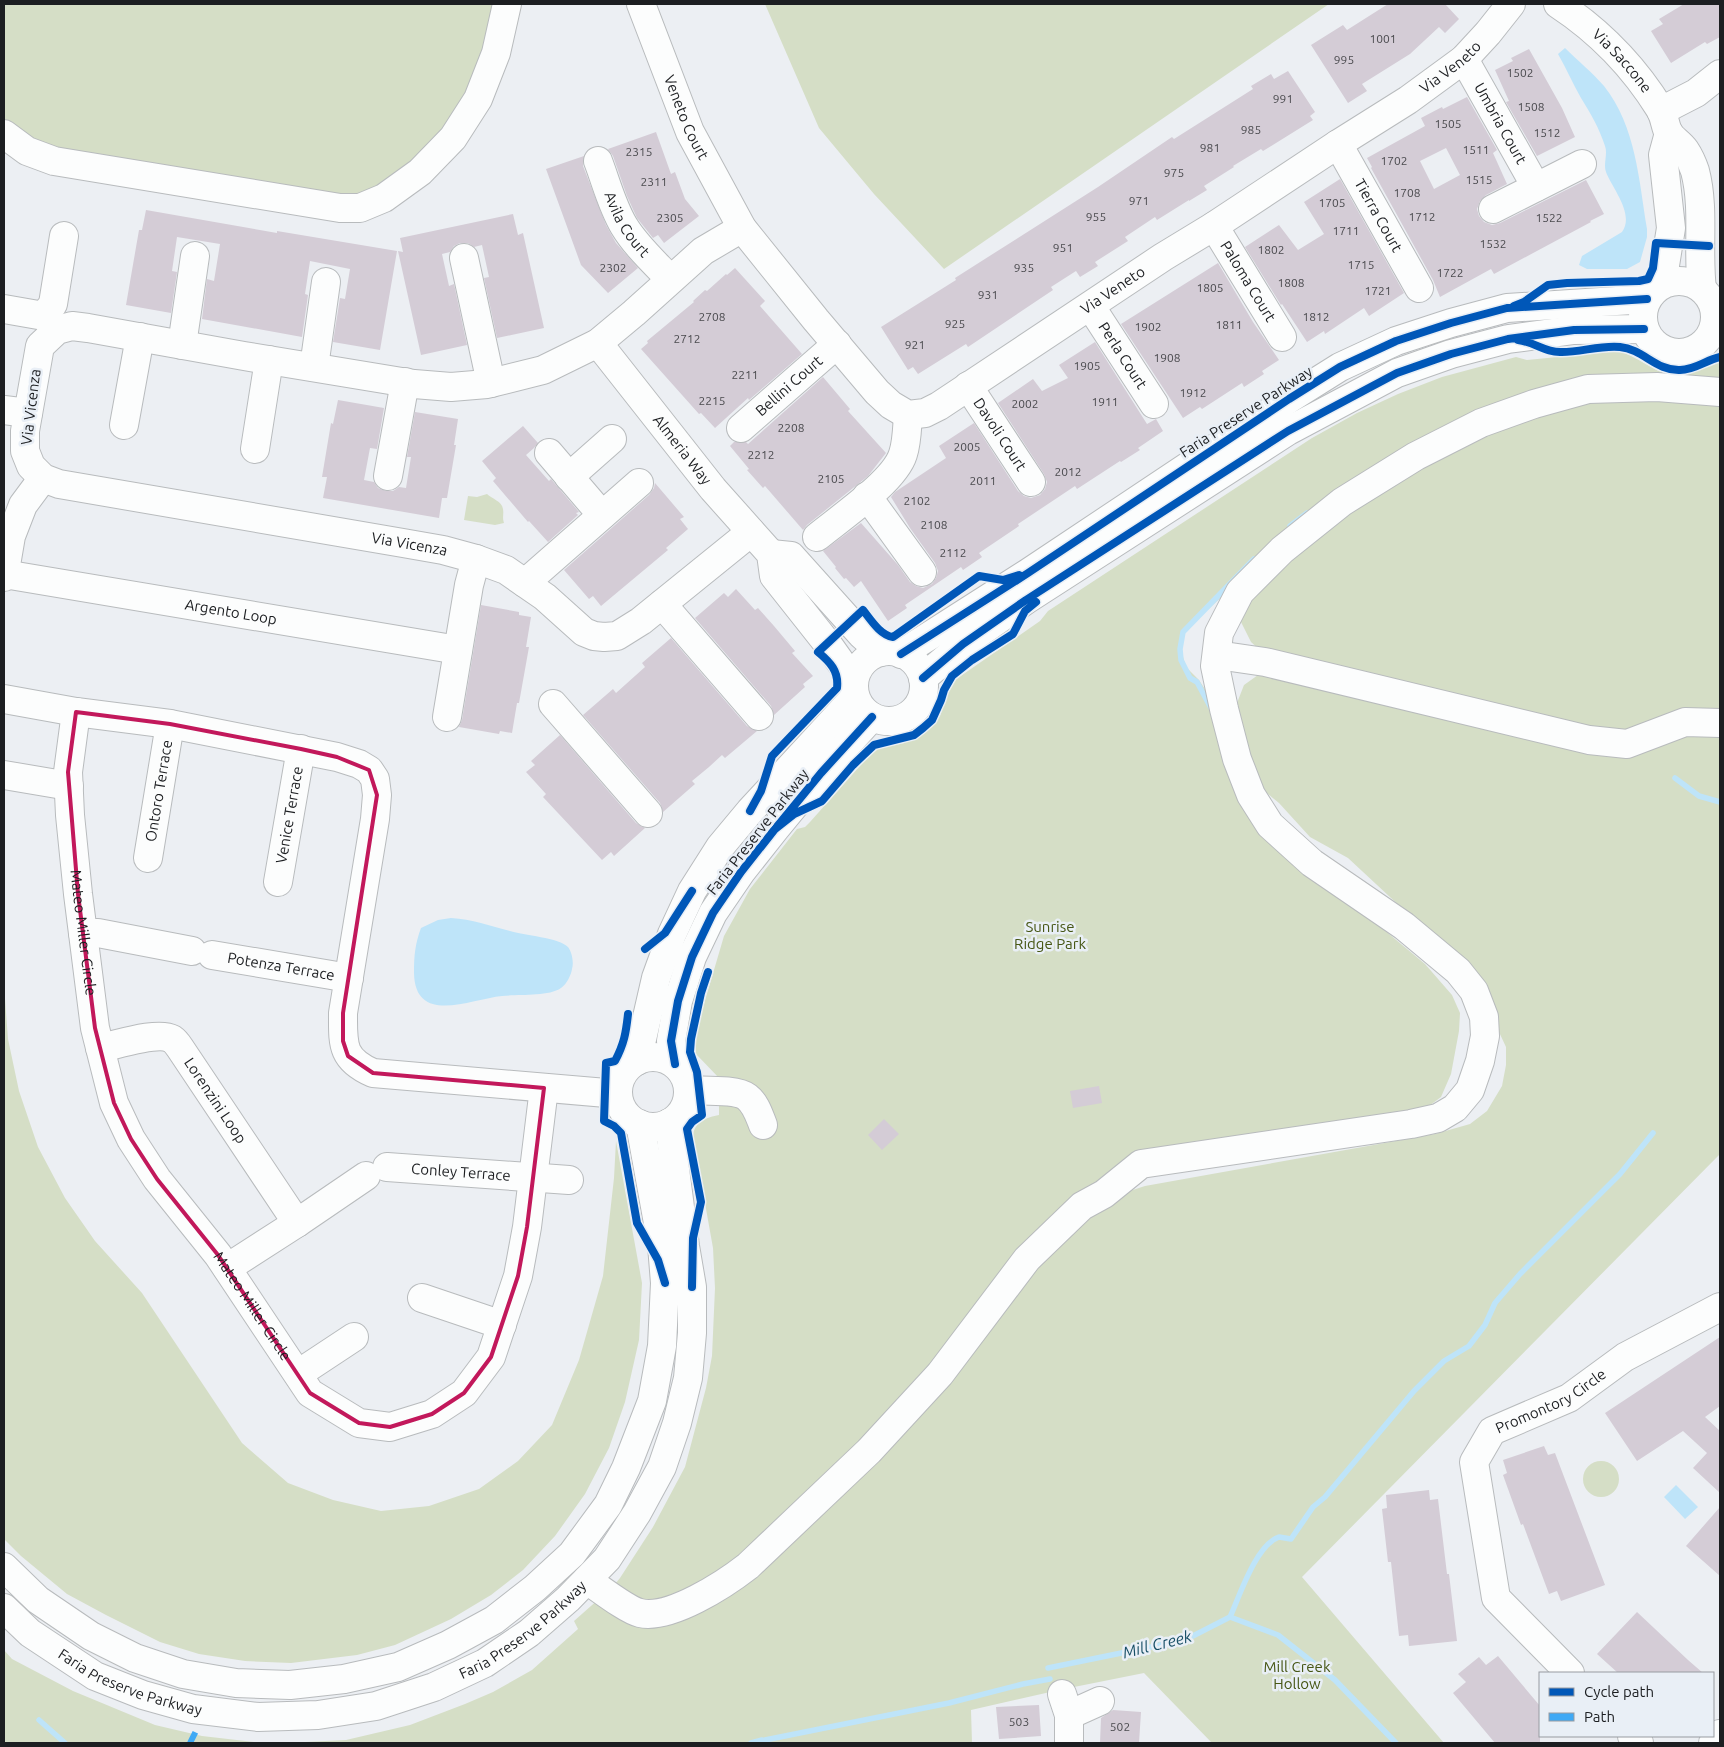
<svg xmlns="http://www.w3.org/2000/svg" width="1724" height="1747" viewBox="0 0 1724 1747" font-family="Ubuntu,sans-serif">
<rect width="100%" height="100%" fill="#eceff3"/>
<path fill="#d5dec6" d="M4 4H516L480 119 371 216 4 145Z
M765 4H1329L944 269 874 194 819 128Z
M1619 351C1631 355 1640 361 1651 367 1674 381 1697 371 1720 362V384L1501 406 1228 591 1190 626 1181 637V650L1186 667 1199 680 1212 700 1293 854 1425 964 1452 995 1460 1013 1459 1031 1451 1074 1441 1097 1429 1106 1407 1115 1134 1159 941 1361 731 1574 657 1607 610 1590 620 1578 653 1527 685 1467 706 1388 712 1356 715 1288 713 1248 693 1136C694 1122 707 1117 719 1115V1078L696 1054V1031L724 936 750 889 797 829 805 827 810 822 867 758 878 749 904 743 917 737 931 726 940 716 949 688 955 680 1040 621 1048 611 1312 438 1357 413 1398 394 1442 377 1516 357 1527 360Z
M1576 397H1720V1154L1302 1577 1444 1743H1212L1144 1673 1059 1690 971 1710 972 1743H4V1650L12 1659 73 1691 155 1725 202 1736 254 1742H305L346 1740 410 1725 465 1704 493 1692 532 1670 578 1629 574 1621 600 1598 619 1609 735 1586 1036 1259 1105 1199 1145 1186 1435 1134 1470 1124 1487 1111 1502 1086 1506 1065V1047L1478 987 1405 911 1348 858 1310 837 1279 803 1263 790 1248 762 1235 708 1244 685 1258 675 1266 672 1262 652 1251 642 1241 622 1240 610 1262 575 1412 465Z
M487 494C492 499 502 501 503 509 504 515 502 517 504 523L495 525 464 520 468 496 477 497Z
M4 985 8 1039 19 1091 38 1147 65 1198 95 1241 142 1293 242 1443 288 1483 333 1500 381 1511 429 1506 479 1489 518 1461 552 1425 579 1360 603 1276 614 1178 616 1141 642 1283 639 1340 625 1402 609 1448 585 1494 555 1536 523 1570 491 1595 451 1619 395 1645 357 1655 291 1663 245 1661 199 1654 160 1642 106 1615 67 1594 21 1556 4 1539Z
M1583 1479a18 18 0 1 1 36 0a18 18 0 1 1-36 0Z"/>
<path fill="#bee4f9" d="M1565 48C1578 61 1592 72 1604 86 1636 126 1639 181 1647 229V237L1640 262 1627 269H1587L1579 265 1582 256 1622 232C1635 214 1612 188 1606 172 1603 164 1608 154 1605 146 1599 128 1591 114 1581 98 1573 84 1566 68 1558 54Z
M451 918C472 919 490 926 510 931 523 935 560 938 568 947 572 952 574 963 572 969 571 975 567 984 561 988 548 997 518 994 502 996 471 999 415 1026 414 973 414 956 415 944 421 928L438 920Z
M1676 1485 1698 1507 1685 1519 1664 1497Z"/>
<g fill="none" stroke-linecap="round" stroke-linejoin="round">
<path stroke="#bee4f9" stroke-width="5.5" d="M1290 526 1307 513
M1211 708 1197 682 1190 678 1181 660 1180 649 1183 632 1254 559
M1675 778 1699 796 1720 802
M1230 1617C1240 1595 1256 1545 1279 1537L1291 1539 1313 1507 1325 1497 1414 1391 1444 1361 1469 1346 1485 1325 1495 1303 1520 1274 1620 1174 1653 1133
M1048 1668 1185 1640 1230 1617 1278 1635 1335 1680 1396 1743
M39 1720 65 1743
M765 1740 949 1703 1023 1684 1050 1679
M751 1743 762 1740"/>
</g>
<path fill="#d4ccd6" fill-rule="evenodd" d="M1388 4H1445L1459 19 1445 33 1439 27 1410 54 1362 84 1367 91 1348 103 1311 45 1343 25 1347 30Z
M1684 4H1720V37L1707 44 1705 42 1671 63 1651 31 1663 24 1659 19Z
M1529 49 1562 108 1575 137 1537 156 1506 102 1509 101 1495 70 1513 61 1511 58Z
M1288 71 1315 112 1310 116 1313 120 1263 151 1261 149 1233 166 1234 167 1204 186 1207 190 1189 201V200L1157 220 1155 217 1125 237 1128 241 1095 262 1098 266 1080 277 1076 271 1051 287 1053 290 968 347 966 344 918 374 913 367 908 370 881 327 956 280 955 278 1098 187 1172 137 1174 139 1253 89 1251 86 1271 74 1274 79Z
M1467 97 1497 150 1493 153 1507 184 1486 195 1480 201 1477 209 1479 216 1484 222 1492 225 1500 223 1586 180 1604 214 1590 221 1591 222 1494 274 1491 269 1440 297 1433 280 1371 168 1372 167 1367 158 1425 126 1421 118 1442 107 1443 109ZM1446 148 1460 175 1434 189 1420 161Z
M656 132 671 174 675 172 685 199 699 216 664 243 658 235 653 238 637 218 627 196 613 156 608 149Z
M584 156 583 166 606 225 616 243 638 268 608 293 581 265 546 169Z
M1340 179 1404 293 1369 316 1364 308 1325 334 1324 331 1307 342 1282 304 1281 305 1245 247 1279 225 1298 250 1324 234 1304 202Z
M146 210 277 233V231L397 251 380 350 333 342 340 298 345 299 350 269 310 261 305 294 308 295 302 337 202 319 207 279 214 281 220 244 177 237 172 271 177 272 171 313 126 305 139 230H142Z
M513 214 518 235 523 233 544 328 497 338 484 278 489 277 482 245 474 247 468 243H460L454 246 450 252 442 254 449 286 454 284 467 345 421 355 398 251 403 252 400 238Z
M1218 263 1253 322 1279 360 1262 371 1264 374 1244 387 1242 383 1202 409 1200 407 1183 418 1121 324Z
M735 268 765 301 760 306 802 354 749 400 748 398 715 428 701 413 699 414 641 349 648 343 647 341 694 302 693 301 705 290 707 291 726 274 727 275Z
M1095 342 1147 424 1156 419 1163 431 1138 448 1140 450 1121 462 1120 461 1077 489 1075 486 1018 524 1019 526 979 553 982 557 963 570 961 567 905 605 907 608 888 621 861 581 854 587 846 578 844 579 835 568 836 567 823 551 861 523 898 565 910 582 916 586 923 588 932 584 936 578 938 571 935 563 910 528 891 497 895 492 946 458 939 446 974 423 1018 491 1024 496 1031 498 1040 495 1045 489 1047 482 1044 474 998 403 1033 379 1042 391 1068 378 1059 365Z
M823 377 850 409 848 411 886 453 868 476 807 525 803 530 765 486 763 488 747 470 749 469 730 446 734 442H746L748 444Z
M338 400 384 408 377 449 370 448 364 480 374 482 378 488 386 491H393L399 487 406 488 411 457H407L415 412 458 419 454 445H456L447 498H442L439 518 323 498 327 477H322L331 423 333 424Z
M523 426 538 443 534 448 526 455 549 481 551 479 579 512 576 513 578 515 548 542 529 521 528 522 493 481 496 478 482 461Z
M655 483 684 517 680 519 688 529 666 548 668 550 601 606 593 596 589 599 564 570 649 495 654 488Z
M736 589 755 610 758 608 774 626 795 651 792 653 813 676 803 684 805 687 774 715 771 706 695 618 724 593 728 597Z
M481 605 519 612V615L531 617 526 647H529L519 703H517L512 733 500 731 499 734 459 727 462 720Z
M671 638 747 726 757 731 725 758 722 755 709 767 692 781 695 784 663 812 660 803 583 715 613 689 616 693 645 667 642 663Z
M560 735 636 823 645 828 614 856 611 852 602 860 543 797 546 794 526 772 535 765 531 761Z
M1099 1086 1102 1103 1073 1108 1070 1091Z
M884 1119 899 1134 882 1150 868 1135Z
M1720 1337V1406L1705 1417 1720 1431V1493L1693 1468 1707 1453 1683 1431 1637 1461 1605 1413Z
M1544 1446 1548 1455 1555 1453 1605 1585 1561 1601 1557 1591 1549 1594 1523 1524 1521 1525 1503 1475 1507 1473 1503 1460Z
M1429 1490 1430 1500 1438 1499 1447 1574H1449L1457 1641 1409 1646 1408 1635 1399 1636 1391 1562H1388L1382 1509 1387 1508 1386 1495Z
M1720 1507V1576L1686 1546Z
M1637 1612 1688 1660 1703 1673H1618L1597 1654Z
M1498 1656 1540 1706V1743H1495L1453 1693 1466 1682 1458 1674 1479 1657 1486 1665Z
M1039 1705 1041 1736 999 1739 996 1707Z
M1113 1710 1141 1712 1139 1743H1100L1101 1718Z"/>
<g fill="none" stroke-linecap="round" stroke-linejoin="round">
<g stroke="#b8bbbd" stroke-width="30">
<g id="minor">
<path id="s1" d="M641 4 690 132 742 228 816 320 877 392 891 405 908 415 925 413 939 406 1163 257 1214 226 1338 144 1408 100 1464 59 1488 33 1511 4"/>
<path id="s2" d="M1558 4C1599 31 1634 67 1660 109 1665 117 1665 127 1669 134 1674 140 1681 144 1685 150 1689 156 1693 165 1695 171 1705 209 1697 250 1702 289"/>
<path id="s3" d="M1464 59 1536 187"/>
<path d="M1661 111 1696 93 1720 74"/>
<path d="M4 134 27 151 54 161 340 208H360L384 198 420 172 453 138 478 99 496 53 507 4"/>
<path id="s4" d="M1338 144 1419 288"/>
<path id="s5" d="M598 161C606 182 612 206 624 226 636 246 655 263 670 279"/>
<path d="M1493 209 1582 164"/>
<path id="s6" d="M1214 226 1282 337"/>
<path id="s7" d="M742 228 703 251 634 313 598 343 543 370 487 384 451 387 414 384 244 356 88 328 72 326 57 330 40 346 25 431V451L31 466 43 478 59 484 403 543 443 550 476 559 506 570 545 597 584 632 594 636 604 637 617 636 641 621 751 532"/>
<path d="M464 258 491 383"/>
<circle cx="1679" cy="317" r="36"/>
<path d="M1662 284 1671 228 1663 155 1669 133"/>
<path id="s8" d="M1091 307 1154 404"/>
<path d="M4 309 44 316 56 329"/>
<path d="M44 316 53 304 64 236"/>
<path id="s9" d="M598 343 713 489 771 554 774 576 827 643 854 681"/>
<path d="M182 345 195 256"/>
<path d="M314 367 326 282"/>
<path id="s10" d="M968 386 1031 482"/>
<path d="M4 410 28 413"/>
<path d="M124 425 140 337"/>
<path id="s11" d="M741 428 837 344"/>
<path d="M255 449 269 360"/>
<path d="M549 453 602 515"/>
<path d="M388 476 405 382"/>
<path d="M569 477 612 439"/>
<path d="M867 496 922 572"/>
<path d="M817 537C840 518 895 481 903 454 907 442 907 428 908 415"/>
<path d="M771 554 791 556 861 634 881 652"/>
<path id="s12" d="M4 574 458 650"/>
<path d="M4 577 11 536 23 505 43 478"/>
<path d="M525 583 639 483"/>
<path d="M662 604 759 716"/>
<circle cx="889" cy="686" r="35"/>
<path d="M901 654 1028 573 1289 399 1340 367 1396 341 1451 323 1507 308 1647 299"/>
<path d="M1217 655 1265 662 1589 740 1627 744 1685 722 1720 723"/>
<path d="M923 678 963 644 1026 600 1288 431 1397 373 1451 354 1508 339 1574 330 1644 329"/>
<path d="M4 699 76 712 170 724 337 757 359 764 369 770 375 779 377 795 375 819 343 1013C343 1044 341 1059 373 1073L618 1094"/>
<path d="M553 704 648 813"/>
<path id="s13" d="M76 712 68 772 70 815 78 894 95 1028 114 1103 131 1139 157 1179 218 1255 310 1393 359 1423 390 1427 432 1414 464 1393 491 1357 518 1276 527 1227 544 1088"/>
<path d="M447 717 469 585 476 559"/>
<path d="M4 775 69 786"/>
<path id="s14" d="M148 858 170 724"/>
<path id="s15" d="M278 882 301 749"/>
<path d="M83 933H98L192 951"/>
<path id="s16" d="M212 955 349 978"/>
<path id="s17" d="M100 1048C116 1045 158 1031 172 1039 175 1041 178 1045 180 1048L297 1223"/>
<circle cx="653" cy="1092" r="35"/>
<path d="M637 1061 656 978 672 934 692 891 720 847 750 811 855 697"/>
<path d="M675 1064 671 1041 678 1001 692 957 713 913 741 872 775 829 821 773 872 717"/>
<path d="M688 1090C703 1091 737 1089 747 1097 756 1104 759 1115 763 1125"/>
<path id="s18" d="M387 1167 569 1180"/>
<path d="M227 1268 297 1223 366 1176"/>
<path d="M422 1298 502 1325"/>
<path d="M298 1374 354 1337"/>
<path d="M4 1567 38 1600 91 1636 135 1658 183 1674 236 1683 290 1685 344 1679 398 1667 448 1645 494 1620 535 1588 572 1554 608 1505 626 1468 652 1401 662 1346 665 1283 662 1245 640 1124"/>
<path d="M587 1580C599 1588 627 1610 640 1613 670 1620 725 1584 748 1566L869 1451 940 1374 1027 1259 1082 1206 1104 1194 1141 1164 1411 1124 1438 1118 1455 1108 1470 1090 1480 1061 1485 1036 1484 1017 1474 991 1458 971 1404 926 1312 863 1270 825 1251 795 1237 759 1224 709 1215 666 1219 633 1240 592 1282 550 1342 502 1416 456 1481 423 1534 404 1588 389 1657 387 1720 392"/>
<path id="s19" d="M4 1608 30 1633 95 1676 143 1695 193 1709 258 1717 318 1715 376 1706 434 1687 485 1663 529 1633 568 1599 607 1559 637 1513 662 1467 677 1423 688 1378 692 1333V1287L685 1246 669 1123"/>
<path id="s20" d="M1570 1673 1496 1598 1474 1462 1492 1431 1569 1398 1625 1357 1720 1307"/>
<path d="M1062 1694 1069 1715V1743"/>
<path d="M1069 1715 1100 1701"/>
<path d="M1632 1736 1639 1743"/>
<path d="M1713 1743 1720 1734"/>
</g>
</g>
<use href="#minor" stroke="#fcfdfd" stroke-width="28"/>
<path stroke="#3fa9f5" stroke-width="6" stroke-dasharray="12 6" stroke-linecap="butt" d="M190 1743 198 1727"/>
<g stroke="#e9eff6" stroke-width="11">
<path id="cycleway" d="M1514 306 1524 302 1548 285 1567 283 1639 281 1648 279 1653 268 1656 243 1709 246
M1518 340C1535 342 1545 353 1562 352 1581 352 1601 345 1620 347 1643 349 1656 371 1680 370 1695 370 1706 360 1720 357
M901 654 1028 573 1289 399 1340 367 1396 341 1451 323 1507 308 1647 299
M923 678 963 644 1026 600 1288 431 1397 373 1451 354 1508 339 1574 330 1644 329
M750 811 761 791 772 756 837 688C839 671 830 662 818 652L863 610C871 620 880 635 893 637L979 576 1003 580 1019 575
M775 829 794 814 822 801 853 765 874 745 914 735 923 728 932 720 941 700 944 690 952 676 972 660 1013 634 1025 611 1036 602
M645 949 665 933 692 891
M628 1014C626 1033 624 1044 615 1061L606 1063 604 1121 614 1126 621 1133 637 1223 658 1260 665 1283
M675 1064 671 1041 678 1001 692 957 713 913 741 872 775 829 821 773 872 717
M692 1287 693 1238 701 1202 687 1129 692 1122 702 1115 697 1072 690 1052 691 1039 701 993 708 972"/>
</g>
<use href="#cycleway" stroke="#0057b8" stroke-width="8"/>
</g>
<path fill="none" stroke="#c2185b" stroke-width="4" stroke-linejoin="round" d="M76 712 170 724 301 749 337 757 369 770 377 795 343 1013V1041L348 1056 373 1073 544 1088 527 1227 518 1276 491 1357 464 1393 432 1414 390 1427 359 1423 310 1393 218 1255 157 1179 131 1139 114 1103 95 1028 78 894 68 772Z"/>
<g text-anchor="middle" stroke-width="5" stroke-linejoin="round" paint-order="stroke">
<g font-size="12" fill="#4a4a4e">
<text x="1383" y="43">1001</text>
<text x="1344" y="64">995</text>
<text x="1520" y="77">1502</text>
<text x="1283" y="103">991</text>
<text x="1531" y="111">1508</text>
<text x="1448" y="128">1505</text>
<text x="1251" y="134">985</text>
<text x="1547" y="137">1512</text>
<text x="1210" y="152">981</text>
<text x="1476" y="154">1511</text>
<text x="639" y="156">2315</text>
<text x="1394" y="165">1702</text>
<text x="1174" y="177">975</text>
<text x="1479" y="184">1515</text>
<text x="654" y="186">2311</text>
<text x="1407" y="197">1708</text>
<text x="1139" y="205">971</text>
<text x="1332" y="207">1705</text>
<text x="1096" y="221">955</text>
<text x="1422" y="221">1712</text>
<text x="670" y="222">2305</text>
<text x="1549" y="222">1522</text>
<text x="1346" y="235">1711</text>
<text x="1493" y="248">1532</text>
<text x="1063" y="252">951</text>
<text x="1271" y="254">1802</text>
<text x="1361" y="269">1715</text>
<text x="613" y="272">2302</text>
<text x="1024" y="272">935</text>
<text x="1450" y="277">1722</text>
<text x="1291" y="287">1808</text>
<text x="1210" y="292">1805</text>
<text x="1378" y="295">1721</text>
<text x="988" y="299">931</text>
<text x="712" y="321">2708</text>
<text x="1316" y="321">1812</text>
<text x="955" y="328">925</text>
<text x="1229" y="329">1811</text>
<text x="1148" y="331">1902</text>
<text x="687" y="343">2712</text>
<text x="915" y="349">921</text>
<text x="1167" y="362">1908</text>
<text x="1087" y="370">1905</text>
<text x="745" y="379">2211</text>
<text x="1193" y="397">1912</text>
<text x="712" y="405">2215</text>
<text x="1105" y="406">1911</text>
<text x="1025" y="408">2002</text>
<text x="791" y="432">2208</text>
<text x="967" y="451">2005</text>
<text x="761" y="459">2212</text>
<text x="1068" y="476">2012</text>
<text x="831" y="483">2105</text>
<text x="983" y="485">2011</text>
<text x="917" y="505">2102</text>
<text x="934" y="529">2108</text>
<text x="953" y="557">2112</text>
<text x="1019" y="1726">503</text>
<text x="1120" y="1731">502</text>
</g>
<g font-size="15" fill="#1c1e21" stroke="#e9eff6">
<text dy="5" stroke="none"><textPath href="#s2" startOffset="86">Via Saccone</textPath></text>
<text dy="5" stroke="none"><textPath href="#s1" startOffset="1144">Via Veneto</textPath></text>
<text dy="5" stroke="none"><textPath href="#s1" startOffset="122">Veneto Court</textPath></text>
<text dy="5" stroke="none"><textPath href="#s3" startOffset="74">Umbria Court</textPath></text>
<text dy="5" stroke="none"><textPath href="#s4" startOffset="82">Tierra Court</textPath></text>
<text dy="5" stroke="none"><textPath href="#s5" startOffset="70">Avila Court</textPath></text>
<text dy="5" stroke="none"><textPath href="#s6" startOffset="65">Paloma Court</textPath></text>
<text dy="5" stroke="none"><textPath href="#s1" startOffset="739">Via Veneto</textPath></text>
<text dy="5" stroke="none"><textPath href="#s8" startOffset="58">Perla Court</textPath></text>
<text dy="5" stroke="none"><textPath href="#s11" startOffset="64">Bellini Court</textPath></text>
<text transform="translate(31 407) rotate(-83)" y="5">Via Vicenza</text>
<text transform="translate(1246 412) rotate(-33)" y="5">Faria Preserve Parkway</text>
<text dy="5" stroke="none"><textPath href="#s10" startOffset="58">Davoli Court</textPath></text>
<text dy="5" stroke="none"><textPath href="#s9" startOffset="136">Almeria Way</textPath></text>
<text dy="5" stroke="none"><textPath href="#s7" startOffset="1275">Via Vicenza</textPath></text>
<text dy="5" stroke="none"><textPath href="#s12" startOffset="230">Argento Loop</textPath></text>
<text dy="5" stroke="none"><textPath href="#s14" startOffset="68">Ontoro Terrace</textPath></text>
<text dy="5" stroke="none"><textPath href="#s15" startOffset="68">Venice Terrace</textPath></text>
<text transform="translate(758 832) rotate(-52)" y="5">Faria Preserve Parkway</text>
<text dy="5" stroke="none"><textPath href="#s13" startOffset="222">Mateo Miller Circle</textPath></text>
<text dy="5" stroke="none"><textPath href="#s16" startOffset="70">Potenza Terrace</textPath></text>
<text dy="5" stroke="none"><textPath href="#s17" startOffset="149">Lorenzini Loop</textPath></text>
<text dy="5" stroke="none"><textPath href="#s18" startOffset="74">Conley Terrace</textPath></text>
<text dy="5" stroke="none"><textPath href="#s13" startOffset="642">Mateo Miller Circle</textPath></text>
<text dy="5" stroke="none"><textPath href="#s20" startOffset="345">Promontory Circle</textPath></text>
<text dy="5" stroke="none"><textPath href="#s19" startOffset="569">Faria Preserve Parkway</textPath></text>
<text dy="5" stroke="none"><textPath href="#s19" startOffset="149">Faria Preserve Parkway</textPath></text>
</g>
<g font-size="15" fill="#475715" stroke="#e9eff6">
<text x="1050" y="932">Sunrise<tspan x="1050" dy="17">Ridge Park</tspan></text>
<text x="1297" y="1672">Mill Creek<tspan x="1297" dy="17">Hollow</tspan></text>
</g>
<g font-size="16" font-style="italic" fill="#184f66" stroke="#e9eff6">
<text transform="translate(1157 1644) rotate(-14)" y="6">Mill Creek</text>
</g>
</g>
<rect width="1724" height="1747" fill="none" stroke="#1c1e21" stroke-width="10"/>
<rect x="1539" y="1672" width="175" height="65" fill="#e9eff6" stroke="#979ba1"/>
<rect x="1549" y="1688" width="25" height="8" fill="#0057b8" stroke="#979ba1"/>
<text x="1584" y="1697" font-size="15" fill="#1c1e21">Cycle path</text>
<rect x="1549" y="1713" width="25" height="8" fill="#3fa9f5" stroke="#979ba1"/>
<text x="1584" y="1722" font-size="15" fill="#1c1e21">Path</text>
</svg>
